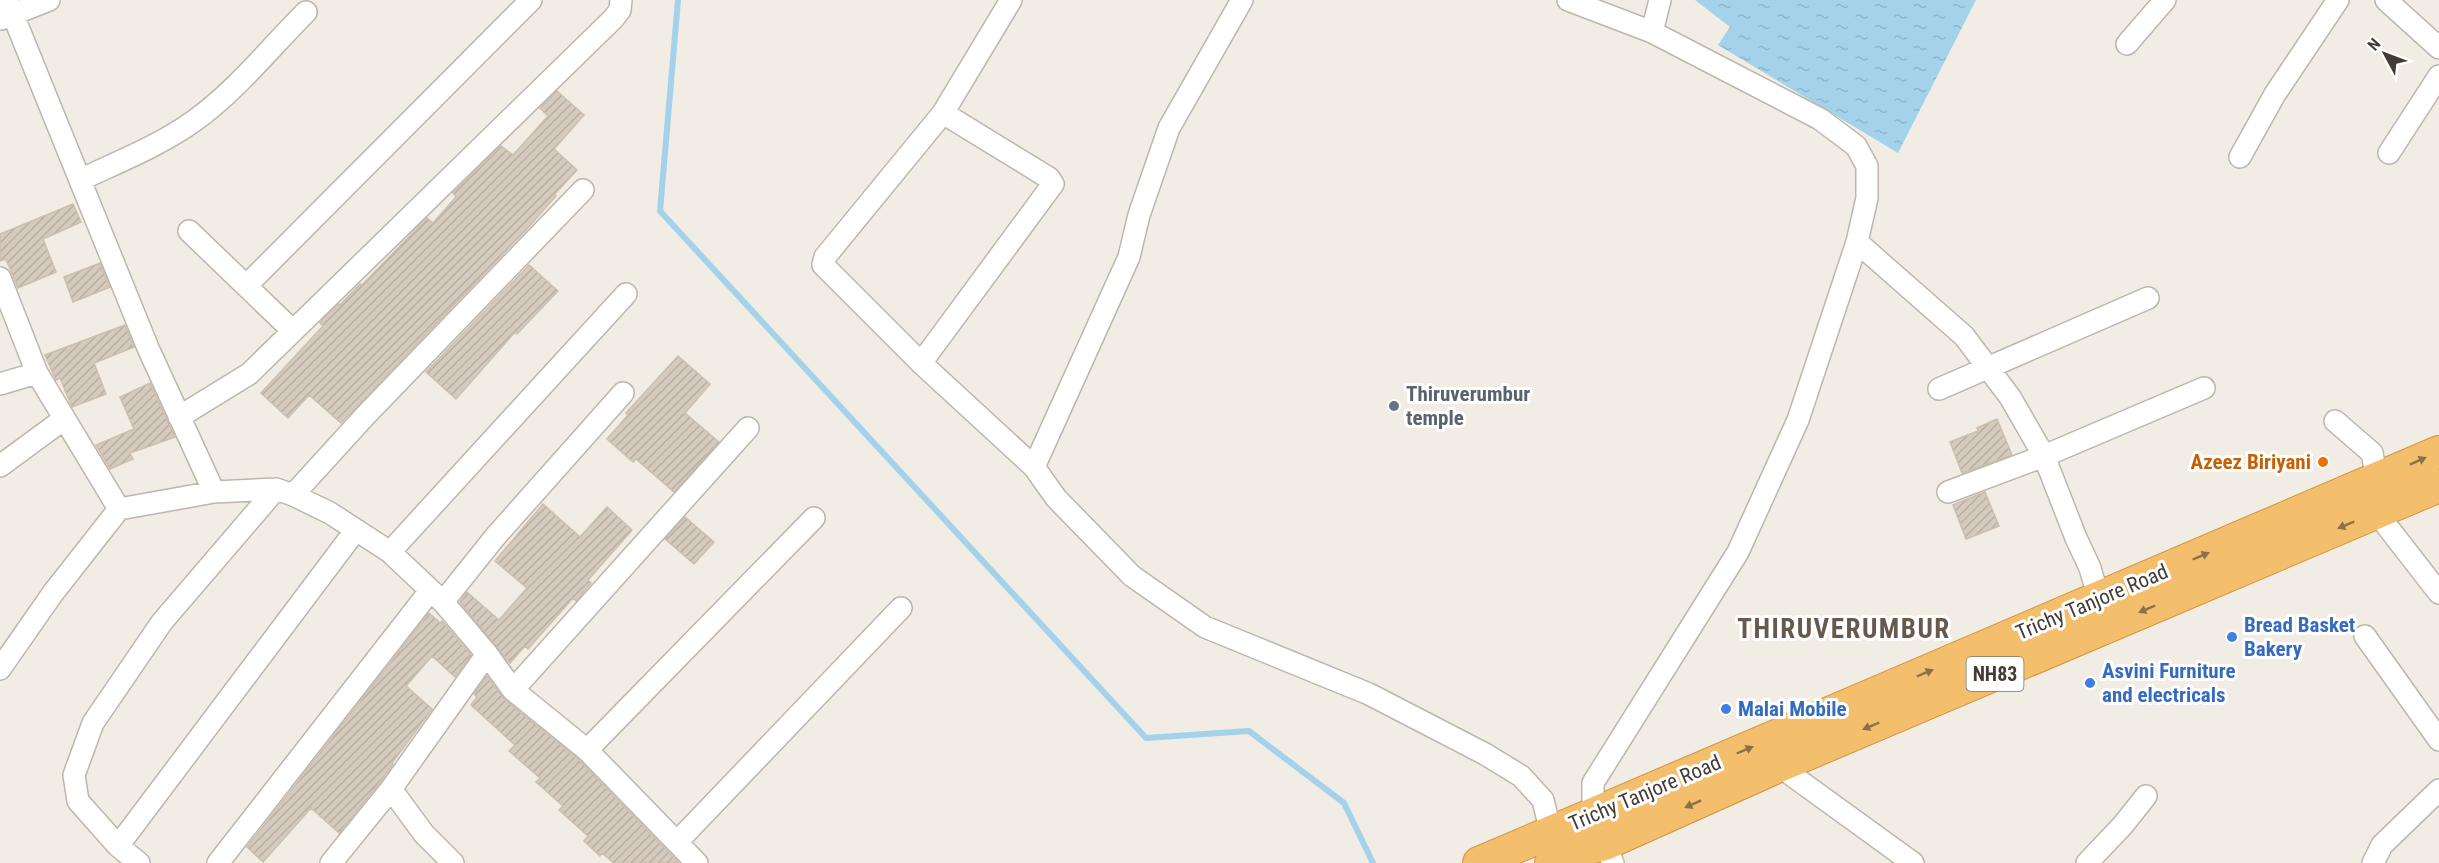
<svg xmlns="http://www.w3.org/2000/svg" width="2439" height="863" viewBox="0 0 2439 863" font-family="'Roboto Condensed',sans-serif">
<defs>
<pattern id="water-ripples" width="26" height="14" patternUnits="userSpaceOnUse" patternTransform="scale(1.5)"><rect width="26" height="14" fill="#a4d2eb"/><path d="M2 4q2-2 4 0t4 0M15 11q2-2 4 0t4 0" fill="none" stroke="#8eb5ca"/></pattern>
<pattern id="building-hatch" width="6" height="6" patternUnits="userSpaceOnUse" patternTransform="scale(1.5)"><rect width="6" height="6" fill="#d5cabe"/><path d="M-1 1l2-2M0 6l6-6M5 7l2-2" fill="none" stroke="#b8aea4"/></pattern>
</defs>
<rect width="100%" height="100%" fill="#f1ece4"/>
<path fill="url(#water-ripples)" d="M1695 0H1976L1898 153 1718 45 1730 27Z"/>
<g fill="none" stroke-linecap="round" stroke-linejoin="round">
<path stroke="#a4d2eb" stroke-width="6" d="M678 0 660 211 1146 738 1249 731 1344 803 1373 863"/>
</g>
<path fill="url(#building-hatch)" stroke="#ccbfae" stroke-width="1.5" d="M557 91 584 115 554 149 577 170 555 194 556 196 526 230 341 423 309 395 288 418 261 393 323 326 320 323 324 318 339 304 340 305 360 284 361 286 427 218 433 223 456 197 453 193 501 146 513 155 548 116 540 108Z
M73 204 81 222 43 239 56 272 18 288 6 259 0 261V234Z
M100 263 110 287 73 302 64 277Z
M529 265 558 291 517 334 515 332 456 399 426 372Z
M125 325 134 347 94 363 106 394 72 407 60 378 56 380 45 355Z
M678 356 710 384 685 413 719 442 674 492 636 459 633 462 607 439 628 415 626 413Z
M150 383 175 437 130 453 133 459 110 469 96 445 134 429 120 397Z
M1997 419 2012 455 1962 473 1950 442 1978 431 1977 428Z
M1985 492 1999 526 1966 539 1953 505Z
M543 504 580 537 607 507 632 530 588 580 591 583 576 601 573 598 528 649 525 646 510 663 460 602 467 592 499 620 527 588 495 561Z
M685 517 714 542 694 564 665 539Z
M429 613 440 623 442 621 471 655 455 677 432 656 406 686 432 709 392 763 393 764 381 781 339 833 311 808 263 862 247 847Z
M487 676 505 700 578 759 679 863H614L602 853 600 856 584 841 588 836 559 810 563 806 536 782 540 778 509 751 515 745 471 705 477 697 474 694Z"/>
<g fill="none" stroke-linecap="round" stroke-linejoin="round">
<g stroke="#beb6ab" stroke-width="24">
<path id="minor" d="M7 0 148 348 214 492
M1011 0 943 113 825 257 823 265 921 363 1034 467
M1242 0 1169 128 1139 215 1129 257 1034 467 1056 498 1132 576 1205 627 1369 694 1485 754 1521 776 1543 800 1551 833
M1568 0 1652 32 1820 119 1856 146 1867 166V198L1857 242 1798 420 1738 552 1593 783V815L1613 863
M2386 0 2439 48
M1 19 49 0
M1652 32 1660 0
M2127 44 2165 0
M2389 153 2439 76
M2240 157 2275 94 2338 0
M80 180C118 162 159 146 194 121 236 91 270 48 306 12
M189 231 293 331
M1857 242 1964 336 2010 397 2044 456 2076 538 2090 568 2099 599
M0 278 37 373 119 509 214 492 276 489 293 495 330 513 390 552 443 602 487 654 513 690 587 750 697 863
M246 286 531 0
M921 363 1053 184 1049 178 943 113
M0 384 37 373
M1939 389 2148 298
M179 417 249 374 613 19 620 10 621 0
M2335 421 2372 453 2377 479
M0 466 64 419
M1948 492 2044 456 2204 388
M293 495 365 416 583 190
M2376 512 2439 593
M390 552 626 294
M443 602 495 537 623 393
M2365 636 2439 740
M0 669 53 593 119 509
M513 690 748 428
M587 750 814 518
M1779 766 1913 863
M391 789 424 834 453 863
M678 841 901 608
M118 846 355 531
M139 863 118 846 78 801 74 775 93 723 162 622 276 489
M218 863 430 591
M331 863 391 789 487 654
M2087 863 2123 825 2146 796
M2373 863 2382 845 2439 790"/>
</g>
<g stroke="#d2933d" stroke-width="34">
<path id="highway" d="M1479 863 2439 452
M1551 863 1581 850 1605 844 1779 766 2439 486"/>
</g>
<use href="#minor" stroke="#fff" stroke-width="21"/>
<use href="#highway" stroke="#f4bf6c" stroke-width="32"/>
</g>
<defs><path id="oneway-solid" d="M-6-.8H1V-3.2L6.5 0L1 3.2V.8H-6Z" transform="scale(1.5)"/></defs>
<g fill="#8a704b">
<use href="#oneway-solid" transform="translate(2418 461) rotate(-24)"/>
<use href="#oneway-solid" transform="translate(2346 525) rotate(157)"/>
<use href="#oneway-solid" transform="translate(2201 556) rotate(-23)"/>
<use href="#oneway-solid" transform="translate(2147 609) rotate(157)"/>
<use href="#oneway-solid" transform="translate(1925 673) rotate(-23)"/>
<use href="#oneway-solid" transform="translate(1871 726) rotate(157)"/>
<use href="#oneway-solid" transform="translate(1745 750) rotate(-23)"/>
<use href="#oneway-solid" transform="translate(1693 804) rotate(156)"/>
</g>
<circle fill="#6b7280" stroke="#fff" stroke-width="2" cx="1394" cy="406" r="6"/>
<circle fill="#e8710a" stroke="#fff" stroke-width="2" cx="2323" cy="462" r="6"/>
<g fill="#3f7fe0" stroke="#fff" stroke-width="2">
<circle cx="2232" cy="637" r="6"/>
<circle cx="2090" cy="683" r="6"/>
<circle cx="1726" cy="709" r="6"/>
</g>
<g text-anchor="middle" stroke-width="6" stroke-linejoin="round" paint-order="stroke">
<rect fill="#fff" stroke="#7b7672" stroke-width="1.5" x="1966.5" y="657" width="57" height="34" rx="4.5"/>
<g font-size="20" font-weight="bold" fill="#433c35">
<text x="1995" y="681">NH83</text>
</g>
<g font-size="21" font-weight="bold" fill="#5b616d" stroke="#fff" text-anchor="start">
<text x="1406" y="401">Thiruverumbur<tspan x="1406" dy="24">temple</tspan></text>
</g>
<g font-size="21" font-weight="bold" fill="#c56008" stroke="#fff" text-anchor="end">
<text x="2311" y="469">Azeez Biriyani</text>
</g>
<g font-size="21" fill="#433c35" stroke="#fff">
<text transform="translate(2092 602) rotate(-23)" y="7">Trichy Tanjore Road</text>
<text transform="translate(1645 793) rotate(-23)" y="7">Trichy Tanjore Road</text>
</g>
<g font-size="21" font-weight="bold" fill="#366cbe" stroke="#fff" text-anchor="start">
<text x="2244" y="632">Bread Basket<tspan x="2244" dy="24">Bakery</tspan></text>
<text x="2102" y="678">Asvini Furniture<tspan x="2102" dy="24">and electricals</tspan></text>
<text x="1738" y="716">Malai Mobile</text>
</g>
<g font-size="27" font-weight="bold" letter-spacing="1.5" fill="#655a4d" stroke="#fff">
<text x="1844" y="638">THIRUVERUMBUR</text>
</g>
</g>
<g transform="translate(2385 54) rotate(311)" stroke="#ffffff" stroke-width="4.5" paint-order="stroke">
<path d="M0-4.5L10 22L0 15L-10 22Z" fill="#433c35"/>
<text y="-9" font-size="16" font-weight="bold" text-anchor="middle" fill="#433c35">N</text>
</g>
</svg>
